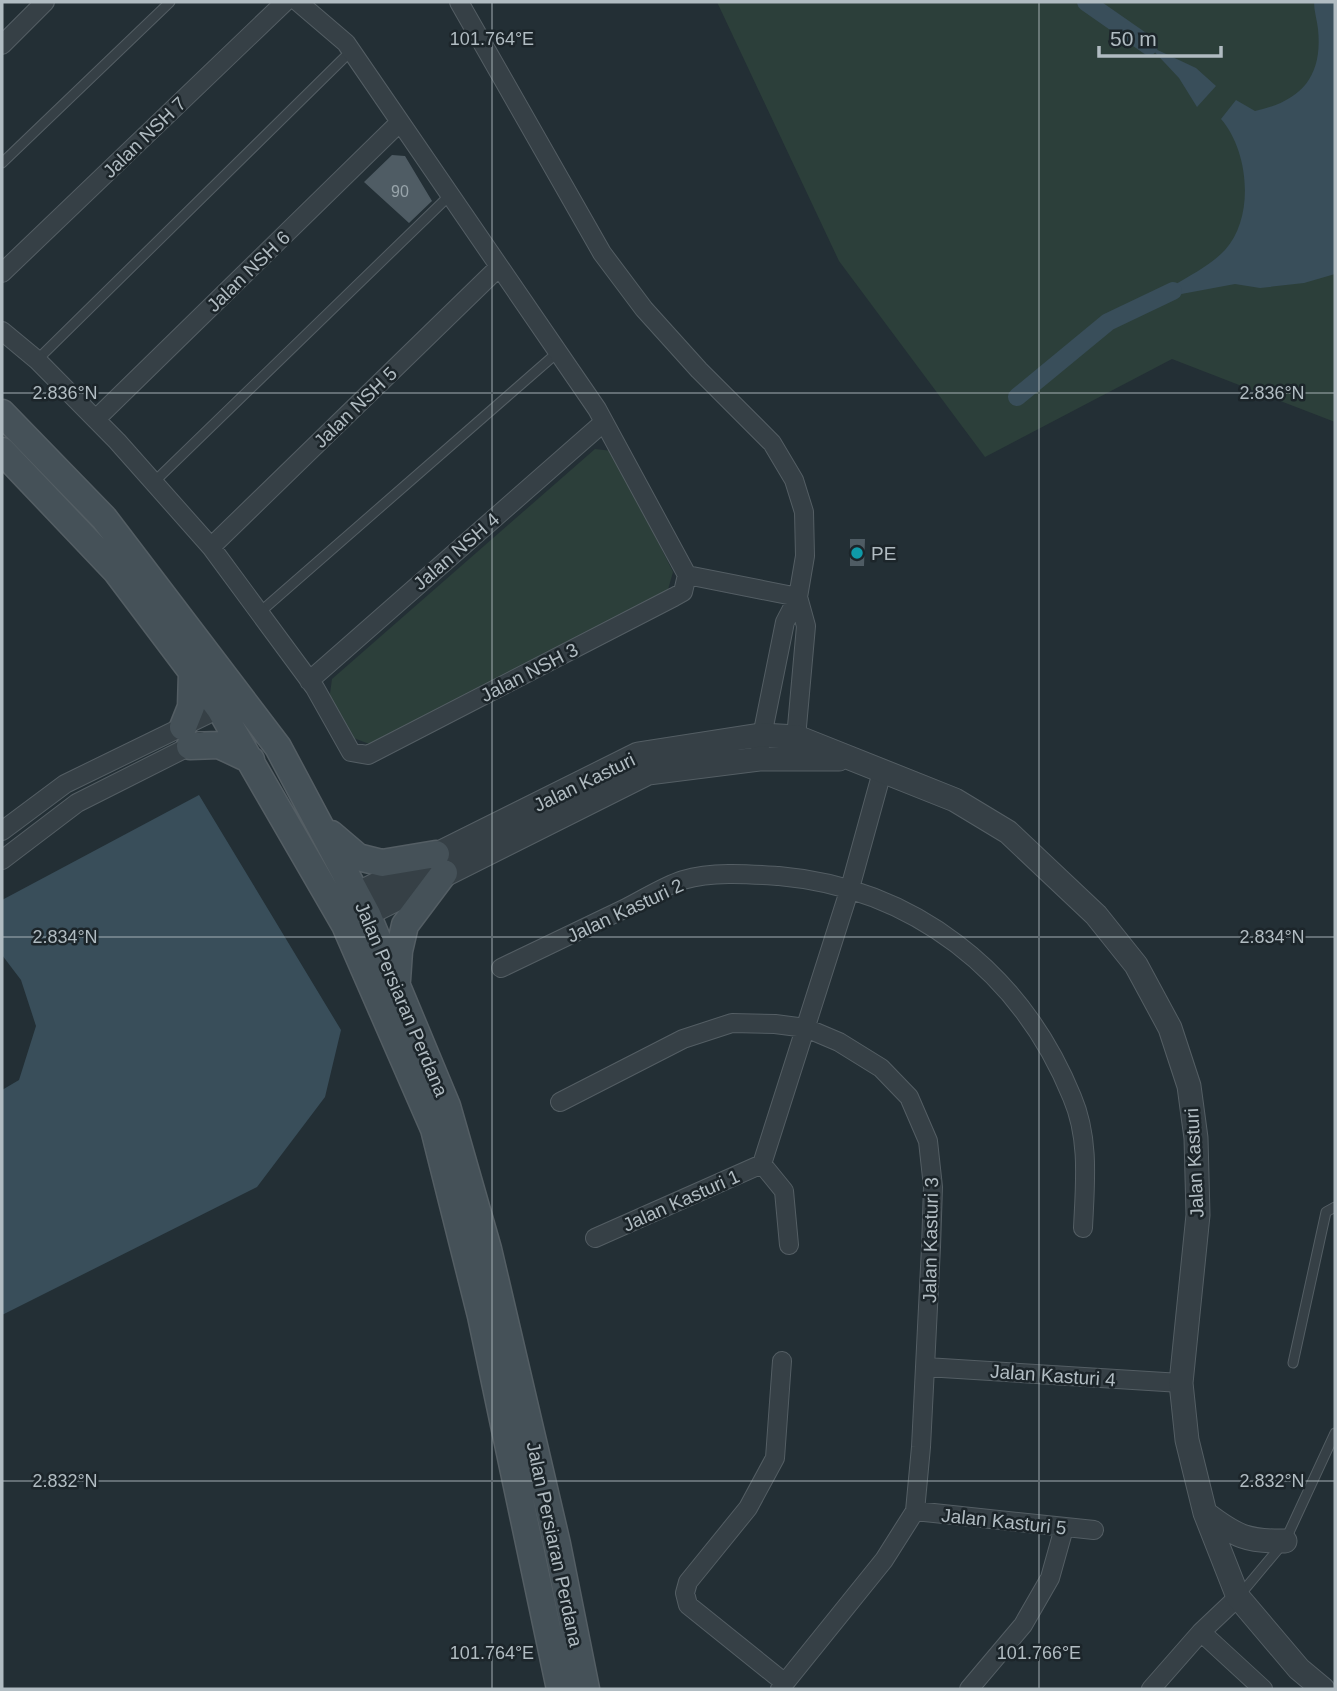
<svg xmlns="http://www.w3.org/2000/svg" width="1337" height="1691" viewBox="0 0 1337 1691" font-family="Arial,sans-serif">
<rect width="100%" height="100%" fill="#232f35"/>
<path fill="#2c3f3a" d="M717 2H1335V422L1172 359 985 457 839 261Z
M595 449 613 451 673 572 667 593 372 745 351 737 329 701 332 679Z"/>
<path fill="#394e5a" d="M1314 2H1335V274L1304 283 1260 288 1235 284 1176 295 1171 287C1189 276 1211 265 1225 250 1255 217 1249 151 1221 119L1236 100 1255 111C1300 101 1323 78 1318 29 1317 20 1314 11 1314 2Z
M1149 46 1196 68 1216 86 1197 107 1179 78Z
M199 795 341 1030 325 1097 257 1187 2 1315V1090L19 1080 36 1026 21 980 2 955V900Z"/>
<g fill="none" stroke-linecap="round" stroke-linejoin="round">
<path stroke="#394e5a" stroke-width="18" d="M1086 2 1149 46
M1017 397 1108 322 1173 291"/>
</g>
<path fill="#4f5c64" d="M392 155 405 156 432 201 409 223 364 182Z
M850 539H865L864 566H850Z"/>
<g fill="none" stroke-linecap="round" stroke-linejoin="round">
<g stroke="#545e64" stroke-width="11">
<path id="service" d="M2 163 170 2
M37 360 351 51
M154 482 450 195
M259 613 558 352
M1293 1363 1326 1212 1335 1207
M1239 1596 1285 1541 1335 1433"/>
</g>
<g stroke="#545e64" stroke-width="20">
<path id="minor" d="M298 2 346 43 597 409 687 575 798 597
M459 2 602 253 644 309 699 370 772 443 794 480 804 512 805 556 798 597 785 622 760 746
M2 45 45 2
M2 273 285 2
M2 331 37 360 117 441 211 547 315 688 351 752 368 755 674 597 683 592 687 575
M96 419 400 122
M211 547 499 267
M309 681 604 422
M795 749 806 626 798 597
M2 831 65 784 227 705
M2 860 77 803 200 741
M501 968C543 948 584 928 626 908 644 899 664 886 683 880 713 871 749 874 779 876 914 888 1021 972 1072 1097 1090 1139 1085 1184 1083 1228
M560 1102 683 1039 732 1023 775 1024 806 1028 839 1042 881 1068 909 1097 928 1141 933 1187 931 1247 921 1447 915 1511 884 1560 780 1689
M762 1164 850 888 882 772
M595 1238 762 1164 784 1191 789 1245
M782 1361 775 1458 748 1508 688 1582 685 1593 688 1605 785 1683
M926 1367 1181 1383
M915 1511 1094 1530
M1201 1632 1263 1689
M969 1689 1023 1625 1050 1578 1064 1528
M1151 1689 1201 1632 1238 1597"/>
</g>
<g stroke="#545e64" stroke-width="25">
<path id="tertiary" d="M341 902 638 754 760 735 797 737 955 800 1008 832 1096 915 1136 965 1170 1028 1189 1086 1196 1138 1198 1215 1181 1383 1187 1440 1205 1513 1238 1597 1299 1669 1323 1689
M353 921 648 773 759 759H839
M1205 1513C1235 1536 1247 1542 1285 1541"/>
</g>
<g stroke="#545e64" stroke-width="29">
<path id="secondary" d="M2 413 104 518 278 747 367 914 447 1106 488 1249 557 1544 586 1689
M2 451 116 571 220 709 345 925 434 1129 481 1316 560 1689
M183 727 191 707 192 672
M190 746 219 745 251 760
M331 834 358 857 382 863 436 854
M397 980 399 951 405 925 444 873"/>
</g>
<use href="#service" stroke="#364046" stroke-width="9"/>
<use href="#minor" stroke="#364046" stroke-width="18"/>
<use href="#tertiary" stroke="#364046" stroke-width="23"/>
<use href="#secondary" stroke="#455158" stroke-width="26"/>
</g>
<path fill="none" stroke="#b1bcc2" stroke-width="2" stroke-opacity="0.45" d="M492 2V1689M1039 2V1689M2 393H1335M2 937H1335M2 1481H1335"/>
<circle fill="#0f9aa8" stroke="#1c252a" stroke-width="2.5" cx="857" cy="553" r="7"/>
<g text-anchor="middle" stroke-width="5" stroke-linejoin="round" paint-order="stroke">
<g font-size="16" fill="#98a4aa">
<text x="400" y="197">90</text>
</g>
<g font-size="19" fill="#b1bcc2" stroke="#1c252a">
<text transform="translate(144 137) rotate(-44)" y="7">Jalan NSH 7</text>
<text transform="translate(248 271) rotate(-44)" y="7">Jalan NSH 6</text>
<text transform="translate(355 407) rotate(-44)" y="7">Jalan NSH 5</text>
<text transform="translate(456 551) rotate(-41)" y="7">Jalan NSH 4</text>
<text transform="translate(529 672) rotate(-27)" y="7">Jalan NSH 3</text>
<text transform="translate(584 782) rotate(-26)" y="7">Jalan Kasturi</text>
<text transform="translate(625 910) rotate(-25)" y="7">Jalan Kasturi 2</text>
<text transform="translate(402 999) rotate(67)" y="7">Jalan Persiaran Perdana</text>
<text transform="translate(1194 1163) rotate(-93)" y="7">Jalan Kasturi</text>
<text transform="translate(681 1200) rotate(-24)" y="7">Jalan Kasturi 1</text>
<text transform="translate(930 1240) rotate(-89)" y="7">Jalan Kasturi 3</text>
<text transform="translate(1053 1375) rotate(4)" y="7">Jalan Kasturi 4</text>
<text transform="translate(1004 1521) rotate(6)" y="7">Jalan Kasturi 5</text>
<text transform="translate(555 1544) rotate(78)" y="7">Jalan Persiaran Perdana</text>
</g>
<g font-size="19" fill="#b1bcc2" stroke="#1c252a" text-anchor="start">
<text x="871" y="560">PE</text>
</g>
</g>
<g font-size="18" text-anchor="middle" fill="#b1bcc2" stroke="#1c252a" stroke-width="5" stroke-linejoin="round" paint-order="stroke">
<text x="492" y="45">101.764°E</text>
<text x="65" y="399">2.836°N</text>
<text x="1272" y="399">2.836°N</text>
<text x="65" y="943">2.834°N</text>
<text x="1272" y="943">2.834°N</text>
<text x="65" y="1487">2.832°N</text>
<text x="1272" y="1487">2.832°N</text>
<text x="492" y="1659">101.764°E</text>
<text x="1039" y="1659">101.766°E</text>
</g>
<rect width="1337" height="1691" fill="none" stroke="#b1bcc2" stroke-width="7"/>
<path d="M1099 46v10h122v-10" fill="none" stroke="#b1bcc2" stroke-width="3.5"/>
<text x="1110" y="46" font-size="21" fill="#b1bcc2" stroke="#1c252a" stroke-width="5" paint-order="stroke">50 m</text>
</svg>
